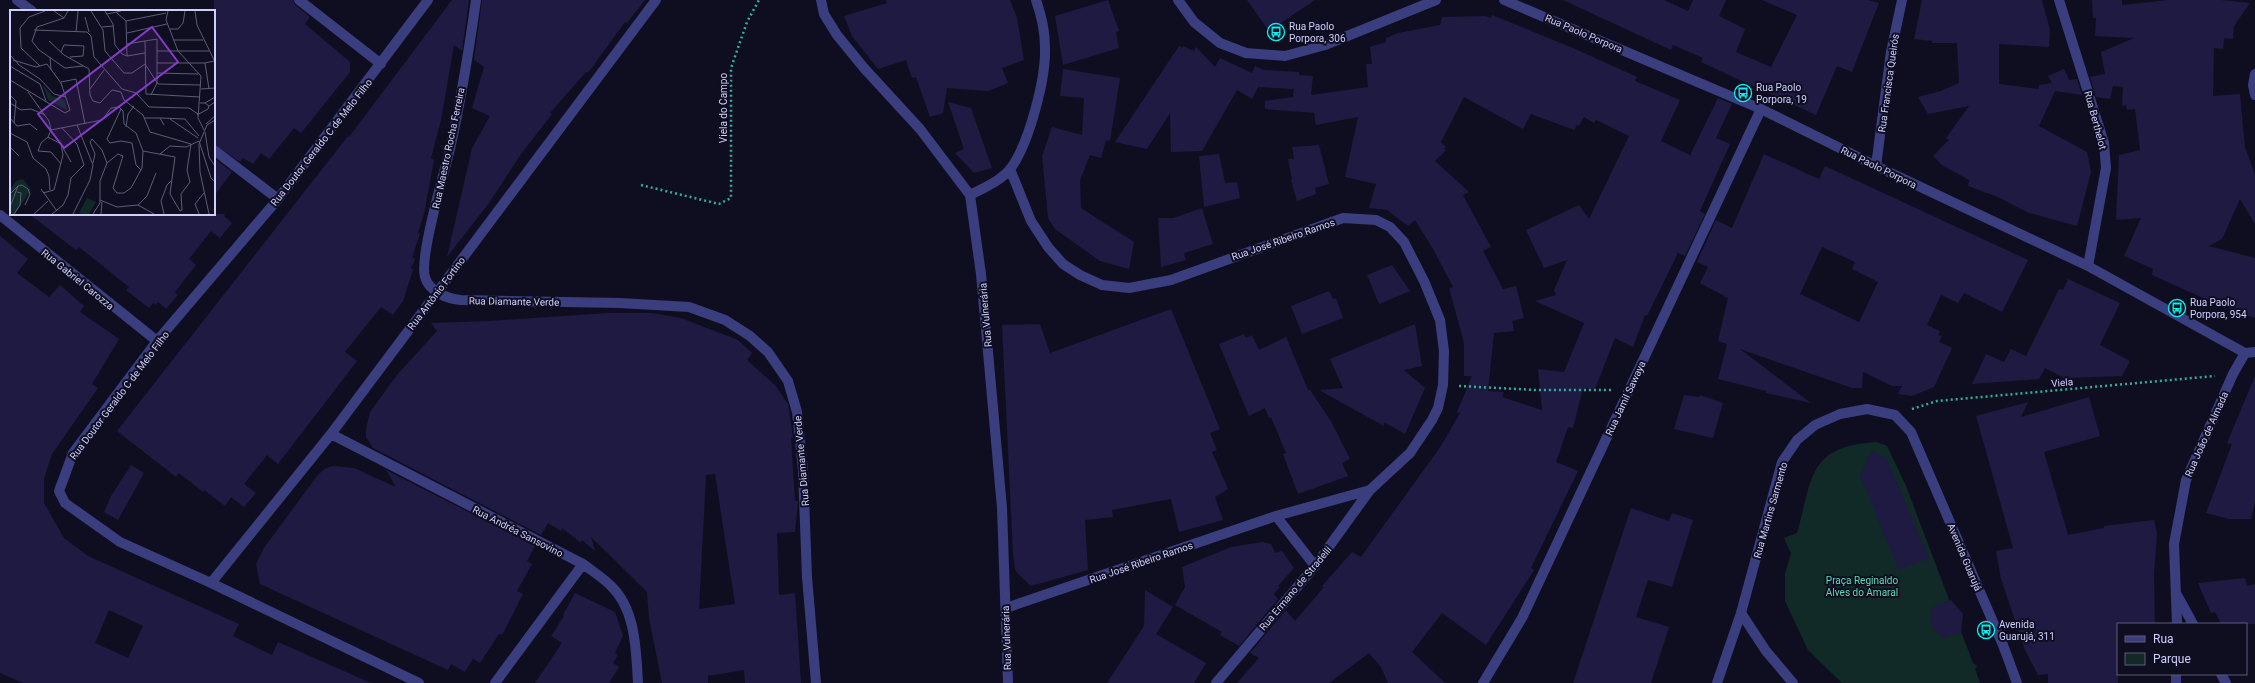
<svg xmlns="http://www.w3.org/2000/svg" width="2255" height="683" viewBox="0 0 2255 683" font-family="Roboto,sans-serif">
<rect width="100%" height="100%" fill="#0f0e21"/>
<path fill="#112a27" d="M1877 442 1887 446 1906 486 1973 663 1977 666 1975 669 1980 683H1842L1808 650 1785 601V574L1791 553 1784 538 1797 533C1813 477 1808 446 1877 442Z"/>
<path fill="#1e1a41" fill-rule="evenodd" d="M214 0H293L295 5 310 17 305 24 350 62V72L301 133 294 128 269 159 261 153 253 164 243 158 240 162 214 144Z
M452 0H469L462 51 454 45 441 120 431 158 434 160 424 214 418 233 420 234 412 257 415 259 411 268 413 270 403 301 393 315 381 307 345 352 357 361 278 464 267 455 244 484 256 493 244 507 231 497 225 506 204 490 203 492 179 473 176 477 117 431 348 136 349 137Z
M482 0H645L627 23 625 22 588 73 586 72 550 113 552 114 521 154 489 203 447 257 472 148 490 116 472 108 484 67 474 60Z
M886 0H1010L1017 18 1024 60 1002 68 1008 83 988 91 947 88 943 113 930 117 916 77 912 78 906 60 878 69 852 36 844 16 887 3Z
M1108 0 1119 31 1116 32 1119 48 1063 65 1055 16Z
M1247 0H1315L1269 31Z
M1563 0H1664L1688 11 1693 0H1726L1719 16 1745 29 1736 52 1771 67 1797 15 1762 0H1868L1879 3 1852 72 1837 66 1816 115 1701 62 1703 58 1673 45 1671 50Z
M1922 0H2042L2050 30 2049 47 1999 44V84L2039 89V85L2052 83 2048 76 2064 69 2069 80 2077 79 2082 95 2055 91 2039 126 2087 152 2091 172 2077 226 2029 213 1998 197 1968 186 1969 180 1942 165 1933 156 1949 140 1946 138 1969 106 1928 114 1918 97 1941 91 1959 83 1957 43H1932V41L1914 39Z
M2092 0H2122V5L2168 0H2221L2250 3 2234 26 2233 39 2224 38 2223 49 2214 48 2213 96 2240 94 2245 147 2255 175V224L2240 199 2222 239 2209 246 2255 258V318L2221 306 2152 275 2153 269 2124 256 2141 218 2116 220 2119 155 2140 150 2135 109 2127 110 2126 105 2122 106 2123 87 2113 86 2110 99 2096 97 2090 77 2105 74 2101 52 2134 38 2095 36 2096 18H2093Z
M1492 15 1573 48 1637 77 1635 81 1680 100 1661 141 1690 155 1718 98 1732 104 1716 138 1730 144 1700 211 1705 214 1685 256 1678 253 1647 316 1645 315 1633 347 1615 338 1595 389 1583 388 1573 428 1568 427 1556 462 1578 471 1531 568 1534 570 1486 645 1442 613 1412 652 1445 683H1388L1381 667 1369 653 1329 683H1237L1259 658 1250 653 1286 610 1295 621 1324 587 1322 586 1352 552 1361 557 1441 446 1460 413 1457 412 1472 376H1464V343L1449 288 1453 287 1432 247 1415 220 1408 226 1387 210 1369 208 1376 184 1345 177 1358 117 1316 125 1314 113 1265 109V101L1293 97 1294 89 1258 87 1252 99 1237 90 1202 151 1171 152 1170 113 1147 149 1115 142 1179 46 1182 48 1183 46 1194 51 1196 47 1215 67 1220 58 1252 73 1255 66 1264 70 1299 72V75L1313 76 1311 95 1368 87 1366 64H1372L1370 47 1386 42V38L1398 33 1440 25 1442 17 1485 16 1491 18ZM1464 97 1523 129 1531 114 1574 130 1577 125 1579 126 1584 117 1594 123 1596 120 1629 136 1589 219 1579 205 1526 230 1544 268 1567 260 1554 290 1556 295 1535 301 1584 323 1564 372 1538 369 1542 410 1502 397 1504 392 1488 391 1494 333 1514 331 1512 321 1524 318 1516 286 1503 289 1483 251 1491 247 1463 195 1469 192 1435 161 1446 150 1444 149 1446 147 1441 142Z
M1063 69 1120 78 1110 141 1106 140 1101 158 1090 155 1080 180 1081 208 1134 242 1129 269 1100 261 1055 229 1048 218 1042 156 1052 127 1082 135 1084 98 1060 96Z
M948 102 971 108 992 168 974 173 955 153 964 149Z
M1319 145 1329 184 1315 188 1316 194 1297 201 1291 180 1292 179 1288 159H1294L1292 147Z
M1219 154 1225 183 1237 182 1240 198 1204 207 1199 156Z
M1764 154 1819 179 1825 166 2028 260 2002 312 1964 293 1958 303 1941 295 1927 325 1940 331 1938 335 1942 336 1939 342 1952 348 1934 387 1912 396 1898 394 1902 386H1892L1863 372 1862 388H1852L1740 349 1811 403 1766 393V391L1718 379 1727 344 1718 341 1728 298 1700 283 1708 267 1697 262 1716 220 1732 228ZM1822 247 1855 262 1852 269 1878 282 1859 322 1800 294Z
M214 158 232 172 214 196Z
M1202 208 1213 244 1184 253 1186 260 1161 267 1158 218H1173Z
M29 214H225L224 216 232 223 220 238 211 231 189 259 196 265 175 292 178 295 166 309 158 302 156 305 153 303 149 308 126 290 129 287 79 247 76 250Z
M0 236 28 259 17 273 49 297 60 285 84 306 80 312 119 339 92 384 98 388 52 454 48 466 44 479V503L64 538 88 556 239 624 233 636 272 655 278 642 371 683H23L0 673ZM109 610 143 626 128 658 95 643Z
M1392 265 1410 291 1379 304 1367 275Z
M2068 279 2120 303 2100 345 2130 361 2122 376 2064 378 2045 368 2039 379 1972 384 1986 354 2004 362 2011 349 2026 356 2059 289 2063 290Z
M1329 291 1333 299 1336 298 1343 318 1302 334 1291 306Z
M1171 309 1220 429 1210 433 1217 450 1212 452 1228 489 1215 497 1223 520 1179 532 1171 499 1112 510 1113 517 1085 520 1088 570 1031 586 1019 575 1015 569 1013 554 1002 325 1040 324 1050 353Z
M608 313H652L681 318 738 340 752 353 747 360 775 385 788 404 793 437H791L795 501H798L795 532 777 533 779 595 795 593 801 683H745L744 670 708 676V683H662L649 618 647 592 591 537 595 551 582 540 580 542 562 528 561 531 548 523 541 535 373 448 366 437V429L370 412 397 375 437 331 431 323 489 321ZM715 474 735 604 699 609 706 475Z
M1415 324 1422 366 1404 370 1425 388 1405 434 1384 422V426L1319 390 1343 388 1330 359Z
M1244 334 1246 338 1252 335 1259 350 1286 337 1308 390H1310L1332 423 1350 459 1342 463 1348 476 1298 494 1283 454 1286 453 1271 417 1269 418 1265 408 1249 416 1219 344Z
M2255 376V502L2251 519H2229L2206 513 2232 444 2227 443Z
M1684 395 1699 397 1700 395 1723 403 1713 438 1674 429Z
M2089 397 2100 436 2044 452 2068 535 2104 528V526L2154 520 2157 534 2154 573 2155 624H2118V683H2048V674L2038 675 2025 650 2001 579 1996 551 2013 548 1976 416 2028 402 2021 417Z
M1872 450 1887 459 1929 558 1899 570 1860 476Z
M131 465 144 473 118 520 104 512 111 496Z
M333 466 354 468 396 487 386 470 535 546 527 561 532 564 517 591 523 594 502 635 499 634 480 663 473 659 465 672 451 664 448 670 260 584 256 564 264 548 317 476 324 469Z
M1631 508 1669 521 1672 513 1693 520 1672 587 1648 580 1636 617 1669 627 1651 683H1573Z
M1262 542 1271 544 1275 553 1282 551 1294 568 1278 586 1280 587 1274 594 1278 599 1239 646 1220 635 1222 632 1175 605 1185 587 1182 567 1231 547Z
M2245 578 2247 586 2255 584V624H2221L2215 612 2211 613 2198 583Z
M1145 590 1173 607 1156 634 1206 663 1194 683H1107L1144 626Z
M575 593 615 612 623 636 615 653 618 655 613 663 619 667 609 683H535L562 643 551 636 564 616 563 615Z
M1951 600 1963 614 1961 633 1942 638 1930 625 1932 607Z"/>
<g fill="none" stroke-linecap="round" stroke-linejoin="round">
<path stroke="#31af9b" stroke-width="2.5" stroke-dasharray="2 3" stroke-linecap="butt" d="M641 185 719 204 731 198V68L747 22 759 0
M1459 386 1536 390H1612
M1912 409 1937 401 2215 376"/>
<path stroke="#3a3e7e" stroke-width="10" d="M17 0 32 11
M299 0 381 64
M476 0C469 50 461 100 450 149 444 174 419 258 425 277 429 292 448 299 461 300L620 303 689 307 725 320 750 336 768 352 788 381 797 412 803 470 807 577 816 683
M821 0 824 14 837 35 864 68 920 129 970 195 981 274 1002 508 1008 683
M2059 0 2104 143 2106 168 2088 266
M2255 74 2253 85 2255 95
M214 150 278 199
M1876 166 1891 52 1902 0
M970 195C984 188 1002 180 1011 168 1029 143 1046 79 1045 48 1045 33 1041 14 1036 0
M0 215 157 341
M2245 353 2255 352
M331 434 583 564C592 571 602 577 610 585 636 609 636 650 638 683
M1276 516 1315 566
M211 583 331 434 656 0
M2177 595 2193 624
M1006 608 1276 516 1370 490 1410 453 1432 420 1438 408 1443 385 1444 351 1440 320 1424 281 1404 242 1390 227 1376 220 1343 218 1171 280 1129 288 1102 285 1080 275 1063 264 1048 247 1031 221 1010 169
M2221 674 2226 683
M419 683 211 583 120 542 65 503 59 491 73 453 157 341 278 199 428 0
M495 683 583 564
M1216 683 1315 566 1370 490
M1483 683 1522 618 1761 109
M1717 683 1741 613"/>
<path stroke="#3a3e7e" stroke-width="10" d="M1178 0 1194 22 1220 43 1246 53 1285 56 1325 45 1436 0
M1504 0 1761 109 1876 166 2088 266 2245 353 2233 374 2186 480 2174 544 2177 624
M1793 683 1766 651 1741 613 1782 462 1797 440 1815 425 1840 414 1867 409 1895 415 1911 432 2003 645 2017 683
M2176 683V674"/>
</g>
<defs>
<g id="bus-ring" transform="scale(0.9)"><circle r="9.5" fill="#0f0e21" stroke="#07f1f1" stroke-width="1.5"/><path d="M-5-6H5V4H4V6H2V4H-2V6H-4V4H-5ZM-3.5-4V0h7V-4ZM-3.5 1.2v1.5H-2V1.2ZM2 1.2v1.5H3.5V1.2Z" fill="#07f1f1"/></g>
</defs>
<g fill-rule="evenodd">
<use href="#bus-ring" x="1276" y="32"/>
<use href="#bus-ring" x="1743" y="93"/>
<use href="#bus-ring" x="2177" y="308"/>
<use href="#bus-ring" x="1986" y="630"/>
</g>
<g text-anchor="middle" stroke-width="4" stroke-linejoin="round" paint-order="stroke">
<g font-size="10" fill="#cfcffe" stroke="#0f0e21" text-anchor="start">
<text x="1289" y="30">Rua Paolo<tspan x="1289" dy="12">Porpora, 306</tspan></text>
<text x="1756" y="91">Rua Paolo<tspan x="1756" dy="12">Porpora, 19</tspan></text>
<text x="2190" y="306">Rua Paolo<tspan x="2190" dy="12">Porpora, 954</tspan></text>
<text x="1999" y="628">Avenida<tspan x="1999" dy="12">Guarujá, 311</tspan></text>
</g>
<g font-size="10" fill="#cfcffe" stroke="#0f0e21">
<text transform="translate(1584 33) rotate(23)" y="4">Rua Paolo Porpora</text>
<text transform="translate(1888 83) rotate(-82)" y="4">Rua Francisca Queirós</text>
<text transform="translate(723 108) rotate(-90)" y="4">Viela do Campo</text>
<text transform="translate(2096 120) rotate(75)" y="4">Rua Berthelot</text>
<text transform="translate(321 142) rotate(-52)" y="4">Rua Doutor Geraldo C de Melo Filho</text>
<text transform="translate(448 148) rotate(-78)" y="4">Rua Maestro Rocha Ferreira</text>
<text transform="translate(1879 167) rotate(26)" y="4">Rua Paolo Porpora</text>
<text transform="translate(1283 239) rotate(-19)" y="4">Rua José Ribeiro Ramos</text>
<text transform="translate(78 279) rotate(39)" y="4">Rua Gabriel Carozza</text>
<text transform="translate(436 293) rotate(-53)" y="4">Rua Antônio Fortino</text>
<text transform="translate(514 301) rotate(1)" y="4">Rua Diamante Verde</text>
<text transform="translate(985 315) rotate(-95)" y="4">Rua Vulnerária</text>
<text transform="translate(2062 382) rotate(-5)" y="4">Viela</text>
<text transform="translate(119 395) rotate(-53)" y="4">Rua Doutor Geraldo C de Melo Filho</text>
<text transform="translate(1625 398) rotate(-65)" y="4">Rua Jamil Sawaya</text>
<text transform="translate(2206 434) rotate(-66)" y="4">Rua João de Almada</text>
<text transform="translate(801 461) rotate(-95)" y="4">Rua Diamante Verde</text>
<text transform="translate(1770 510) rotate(-74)" y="4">Rua Martins Sarmento</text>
<text transform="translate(518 531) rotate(27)" y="4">Rua Andréa Sansovino</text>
<text transform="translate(1965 557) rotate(67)" y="4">Avenida Guarujá</text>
<text transform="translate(1141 562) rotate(-19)" y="4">Rua José Ribeiro Ramos</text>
<text transform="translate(1295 588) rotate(-50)" y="4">Rua Ermano de Stradelli</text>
<text transform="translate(1006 638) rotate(-92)" y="4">Rua Vulnerária</text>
</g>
<g font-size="10" fill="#5ddbaf" stroke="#0f0e21">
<text x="1862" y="584">Praça Reginaldo<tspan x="1862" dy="12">Alves do Amaral</tspan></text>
</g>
</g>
<g transform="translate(10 10)">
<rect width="205" height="205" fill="#0f0e21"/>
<path d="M33 75 42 86 55 90 57 100 38 90ZM13 169 21 180 5 204H0V180L6 171ZM77 188 86 192 79 204H71L69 203Z" fill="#112a27"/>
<path fill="none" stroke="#5c5b79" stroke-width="1" d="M44 1 54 8M58 1 54 8 27 17 22 31 29 40 55 58 73 56M81 1 93 20 95 41 114 63H122L135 54 148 74 191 75M95 1 103 14 105 35 112 44 117 46 135 43M158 1 156 10 168 41 191 66 188 108 194 120M185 1 187 15 205 52M106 2 116 11 117 46M97 4 111 1M75 7 79 22M116 11 156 3M92 17 104 16M160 19H168L173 13 175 1M24 20 77 22 81 26 84 47 112 79 126 83 139 97 179 98 188 104M66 22 68 1M117 23 157 14M164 30H193M39 31 54 45 79 59 80 85 83 91 90 93 102 80 111 82M135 31 136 84 190 87M117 34 147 29V73L141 85M147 41H199M51 42 54 35 74 36 73 46 60 47M0 45 9 55 30 69 44 84 56 87M40 47 41 60M147 53H195L204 51M195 53 199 79M0 56 30 74 36 91M30 56 11 38 10 18 19 7 35 1M147 63 188 64M0 70 55 103 60 100 51 73 37 54 26 57 3 50M51 72 66 69 75 114M80 79 94 60M191 79 205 78M18 82 39 111 41 120 38 127M111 82 114 90 133 105 140 122 181 134M0 85 6 91 4 113M0 93 11 100 21 99 35 105M190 93H195L205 87M195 93 199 96 205 92M111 99 97 129 100 133 111 131 122 133 126 155 131 160M187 105 198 99 199 96M0 108 7 116 20 114 27 120M134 108H150L154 115M150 108 175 109 189 126M160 109 188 128M196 114 205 106M116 117 118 104 124 96M41 120 92 110 101 98 109 97 113 101 114 114 126 123 133 141 165 147 160 184 170 201 172 200 171 184 180 172 177 160 181 134M195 122 199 147 205 156M0 123 17 132 23 148 36 159 39 166 40 180M38 127 31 133 28 141 41 142 51 154M0 137 9 146M53 138 61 152M150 144 160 136 176 137 189 131 201 168 205 172M83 153 85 144 80 132 82 129 92 140 97 153M8 176 12 175 18 179 20 184 15 195M31 179 47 201M33 183 44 180 53 145 51 134 38 127M0 184 8 176 0 197M90 190 107 197 128 195 137 186 146 163M128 195 144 204M4 204 10 195 11 183 7 182M24 204 38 191M42 204 53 195 58 185 61 168 74 155 67 134 52 118M63 204 80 170 83 155 67 115M83 204 90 193V171L97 153 108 144 113 146 103 178 107 183H114L121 178 132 158 133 141M91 204 92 192M154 204 151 191 157 175 161 171M189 204 185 194 194 183M199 204 190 162 189 134 197 115 205 110"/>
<path fill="#833cc5" fill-opacity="0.15" stroke="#833cc5" stroke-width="2" d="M142 17 168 52 54 138 28 104Z"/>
<rect width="205" height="205" fill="none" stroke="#cfcffe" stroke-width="2"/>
</g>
<rect x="2117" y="623" width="130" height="52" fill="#0f0e21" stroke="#5c5b79"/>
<rect x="2125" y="636" width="20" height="6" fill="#3a3e7e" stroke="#5c5b79"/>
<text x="2153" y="643" font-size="12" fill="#cfcffe">Rua</text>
<rect x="2125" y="653" width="20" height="12" fill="#112a27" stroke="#5c5b79"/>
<text x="2153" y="663" font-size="12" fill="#cfcffe">Parque</text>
</svg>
